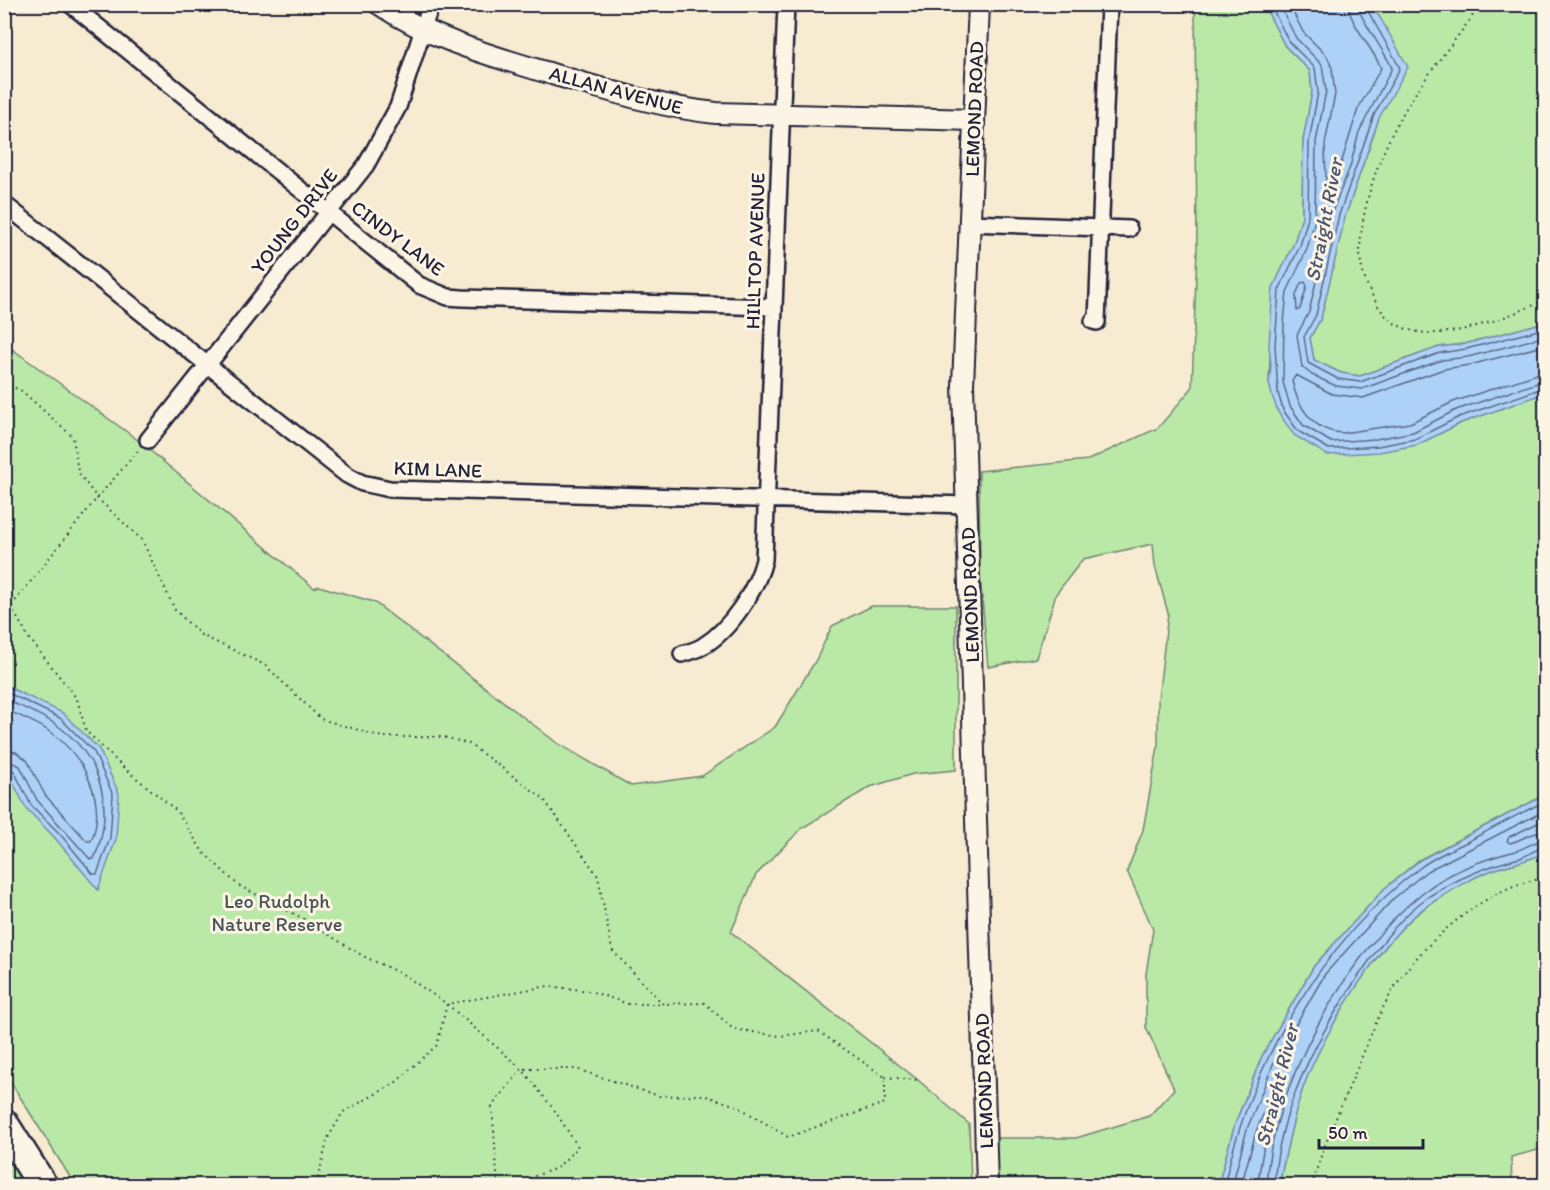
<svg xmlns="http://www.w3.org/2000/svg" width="1550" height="1190" viewBox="0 0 1550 1190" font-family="Itim,sans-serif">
<rect width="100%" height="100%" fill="#f7ebd1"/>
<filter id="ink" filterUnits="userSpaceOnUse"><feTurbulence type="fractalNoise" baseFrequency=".0167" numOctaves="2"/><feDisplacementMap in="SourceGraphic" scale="12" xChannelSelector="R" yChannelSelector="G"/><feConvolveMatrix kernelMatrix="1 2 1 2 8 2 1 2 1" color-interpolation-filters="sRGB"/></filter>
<g filter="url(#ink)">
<path fill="#bae8a7" stroke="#6e8571" stroke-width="1.5" d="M1195 5H1264L1285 46 1310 71 1312 92 1303 141 1302 217 1294 243 1273 289 1269 383 1278 412 1417 445 1461 423 1545 393V795L1419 860 1384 889 1314 966 1262 1056 1235 1124 1218 1185H996L994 1138H1076L1149 1116 1174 1089 1146 1027V974L1153 929 1127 871 1143 830 1158 747V700L1168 613 1155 566 1153 544 1083 559 1056 594 1036 658 988 667 980 575 979 471 1088 460 1158 428 1192 388 1197 248Z
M1368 5H1545V322L1465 344 1439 347 1360 376 1341 373 1314 360 1310 338 1321 318 1345 217 1379 118V16Z
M5 344 134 437 314 588 319 586 374 602 557 743 631 786 702 776 775 727 816 660 832 626 872 606H956V770L913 774 870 787 802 828 756 875 731 932 918 1080 969 1124 971 1185H75L5 1073Z
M1545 852V1148L1511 1157 1512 1185 1279 1186C1286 1153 1292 1119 1303 1088 1322 1034 1385 931 1433 902 1449 892 1467 880 1485 873 1505 864 1526 863 1545 852Z
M5 1122 46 1185H5Z"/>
<path fill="#aed2f7" stroke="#768cac" stroke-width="1.5" d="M1264 5H1368L1379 16 1408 67 1379 118 1345 217 1321 318 1310 338 1314 360 1341 373 1360 376 1439 347 1465 344 1545 322V393L1461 423 1417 445 1379 452 1327 455 1294 435 1278 412 1272 395 1269 383 1271 366 1269 345 1273 288 1294 243 1302 217 1303 141 1312 92 1310 71 1285 46Z
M4 685 63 713 99 749 119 794 116 839 98 890 55 838 26 808 9 775 5 772Z
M1545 795V852C1526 863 1505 864 1485 873 1467 880 1449 892 1433 902 1385 931 1322 1034 1303 1088 1292 1119 1286 1153 1279 1185H1218L1235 1124 1262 1056 1314 966 1384 889 1420 860Z"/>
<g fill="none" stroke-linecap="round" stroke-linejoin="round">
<path stroke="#5a6886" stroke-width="1.5" d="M1270 4 1289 42 1315 68 1318 92 1309 142 1308 218 1300 246 1279 290 1275 345 1278 393 1283 410 1298 431 1329 449 1378 446 1415 439 1459 417 1546 387
M1279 4 1296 38 1322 65 1326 91 1316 142 1315 220 1307 249 1287 292 1284 323 1283 382 1290 406 1303 425 1331 442 1376 439 1413 432 1456 410 1546 380
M1289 4 1303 32 1327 56 1332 68 1335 94 1325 144 1326 184 1329 187 1341 164 1358 109 1381 68C1374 50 1348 21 1348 4
M1357 4C1357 14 1386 53 1392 68L1359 132 1350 167 1332 212 1309 312 1297 335 1302 367 1312 375 1336 386 1362 389 1442 360 1468 357 1546 336
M1364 4 1400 68 1374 115 1339 215 1316 315 1304 337 1308 363 1338 379 1360 382 1440 353 1466 349 1546 328
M1305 282 1307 286 1300 309 1297 311 1296 295 1301 283Z
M1546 345 1470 365 1444 369 1363 398 1332 394 1296 375 1292 381C1298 408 1314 432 1343 433L1410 423 1453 402 1546 371
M4 691 60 718 94 752 113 795 110 838 97 874H93L60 834 31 805 14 771 4 767
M4 699C21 707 40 714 55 724 101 755 116 808 94 859H90L37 800 20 766 4 759
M4 709C19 716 37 722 50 732 83 755 108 801 91 841H87L45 795 27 760 16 752 4 750
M1546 819 1509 837 1507 841 1510 843C1522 840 1532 832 1546 831
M1224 1186C1251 1063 1320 943 1421 867 1434 857 1450 850 1465 843 1491 829 1518 814 1546 801
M1232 1186 1247 1129 1274 1062 1325 974 1393 899 1427 871 1546 810
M1241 1186 1256 1132 1273 1090 1276 1089 1278 1092 1266 1133 1257 1186
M1266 1186C1271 1089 1346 954 1421 894 1448 872 1483 859 1516 851 1526 848 1535 840 1546 840
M1274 1186C1279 1104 1321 1029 1367 964 1384 940 1403 914 1428 897 1458 878 1486 866 1520 858 1529 855 1536 848 1546 847"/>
<g stroke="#22223b" stroke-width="20">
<path id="minor" d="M70 4 419 285 448 297 462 298 774 307
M4 204 347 475 362 483 390 489 967 505
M970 223 1129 229
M1093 321 1097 322 1109 4
M148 440 366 165 398 107 431 4
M682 654C689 652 697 650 703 646 730 630 757 589 764 560L786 4"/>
</g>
<g stroke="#22223b" stroke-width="24">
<path id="tertiary" d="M379 4C432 40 492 56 552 74 607 90 659 107 716 113L974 120
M979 4 963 385 987 1186"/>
</g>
<g stroke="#22223b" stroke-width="33">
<path id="motorway" d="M4 1124 43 1186"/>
</g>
<path stroke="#22223b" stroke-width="2" stroke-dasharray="1.5 4.5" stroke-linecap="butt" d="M1477 4 1472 17C1448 50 1421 81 1401 117 1379 155 1361 207 1360 251 1360 270 1367 287 1376 302 1383 316 1395 326 1410 330 1450 342 1508 316 1546 300
M4 383 22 391 73 437 78 472 97 498 142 540 175 610 201 635 265 665 321 719 382 737H444L469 744 543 798 598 876 612 950 663 1004 705 1003 733 1029 780 1036 818 1031 885 1077V1103L788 1137 737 1106 703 1095 659 1096 576 1069H522L447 1004 548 986 590 991 628 1004H663
M11 607 29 638 77 699 86 731 124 768 177 811 203 852 238 885 300 917 363 956 404 975 447 1004 437 1045 394 1084 343 1112 328 1138 316 1186
M4 615 97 498 138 451
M885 1077 918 1080
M498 1186 492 1106 522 1069 555 1111 578 1147 557 1168 508 1186
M1312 1186C1322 1146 1341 1108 1356 1071 1368 1043 1378 1014 1394 988 1420 945 1493 880 1546 879"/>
<use href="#minor" stroke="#fcf5e5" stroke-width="15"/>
<use href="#tertiary" stroke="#fcf5e5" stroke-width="20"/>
<use href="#motorway" stroke="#fcf5e5" stroke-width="28"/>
</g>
</g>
<g text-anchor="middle" stroke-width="6" stroke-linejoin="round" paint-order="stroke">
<g font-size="20" fill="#22223b" stroke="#fcf5e5">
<text transform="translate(616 90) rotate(15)" y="7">ALLAN AVENUE</text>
<text transform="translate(974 109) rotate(-88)" y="7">LEMOND ROAD</text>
<text transform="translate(294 221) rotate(-52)" y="7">YOUNG DRIVE</text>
<text transform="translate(398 238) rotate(37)" y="7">CINDY LANE</text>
<text transform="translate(755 251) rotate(-88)" y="7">HILLTOP AVENUE</text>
<text transform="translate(438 469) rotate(2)" y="7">KIM LANE</text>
<text transform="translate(970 595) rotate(-92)" y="7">LEMOND ROAD</text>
<text transform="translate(984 1081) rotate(-92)" y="7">LEMOND ROAD</text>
</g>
<g font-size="20" fill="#485456" stroke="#fcf5e5">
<text x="277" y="908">Leo Rudolph<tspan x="277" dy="23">Nature Reserve</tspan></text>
</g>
<g font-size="21" font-style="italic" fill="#4c5773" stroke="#fcf5e5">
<text transform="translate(1324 220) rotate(-79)" y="7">Straight River</text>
<text transform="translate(1277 1085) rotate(-76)" y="7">Straight River</text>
</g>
</g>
<rect width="1550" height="1190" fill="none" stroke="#fcf5e5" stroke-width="24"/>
<rect x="12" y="12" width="1526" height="1166" fill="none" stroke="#22223b" stroke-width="2" filter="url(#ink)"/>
<path d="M1319 1139v9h104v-9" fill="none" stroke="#22223b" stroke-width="3"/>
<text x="1328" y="1139" font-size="18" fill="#22223b" stroke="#fcf5e5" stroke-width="4.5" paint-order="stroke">50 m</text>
</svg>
